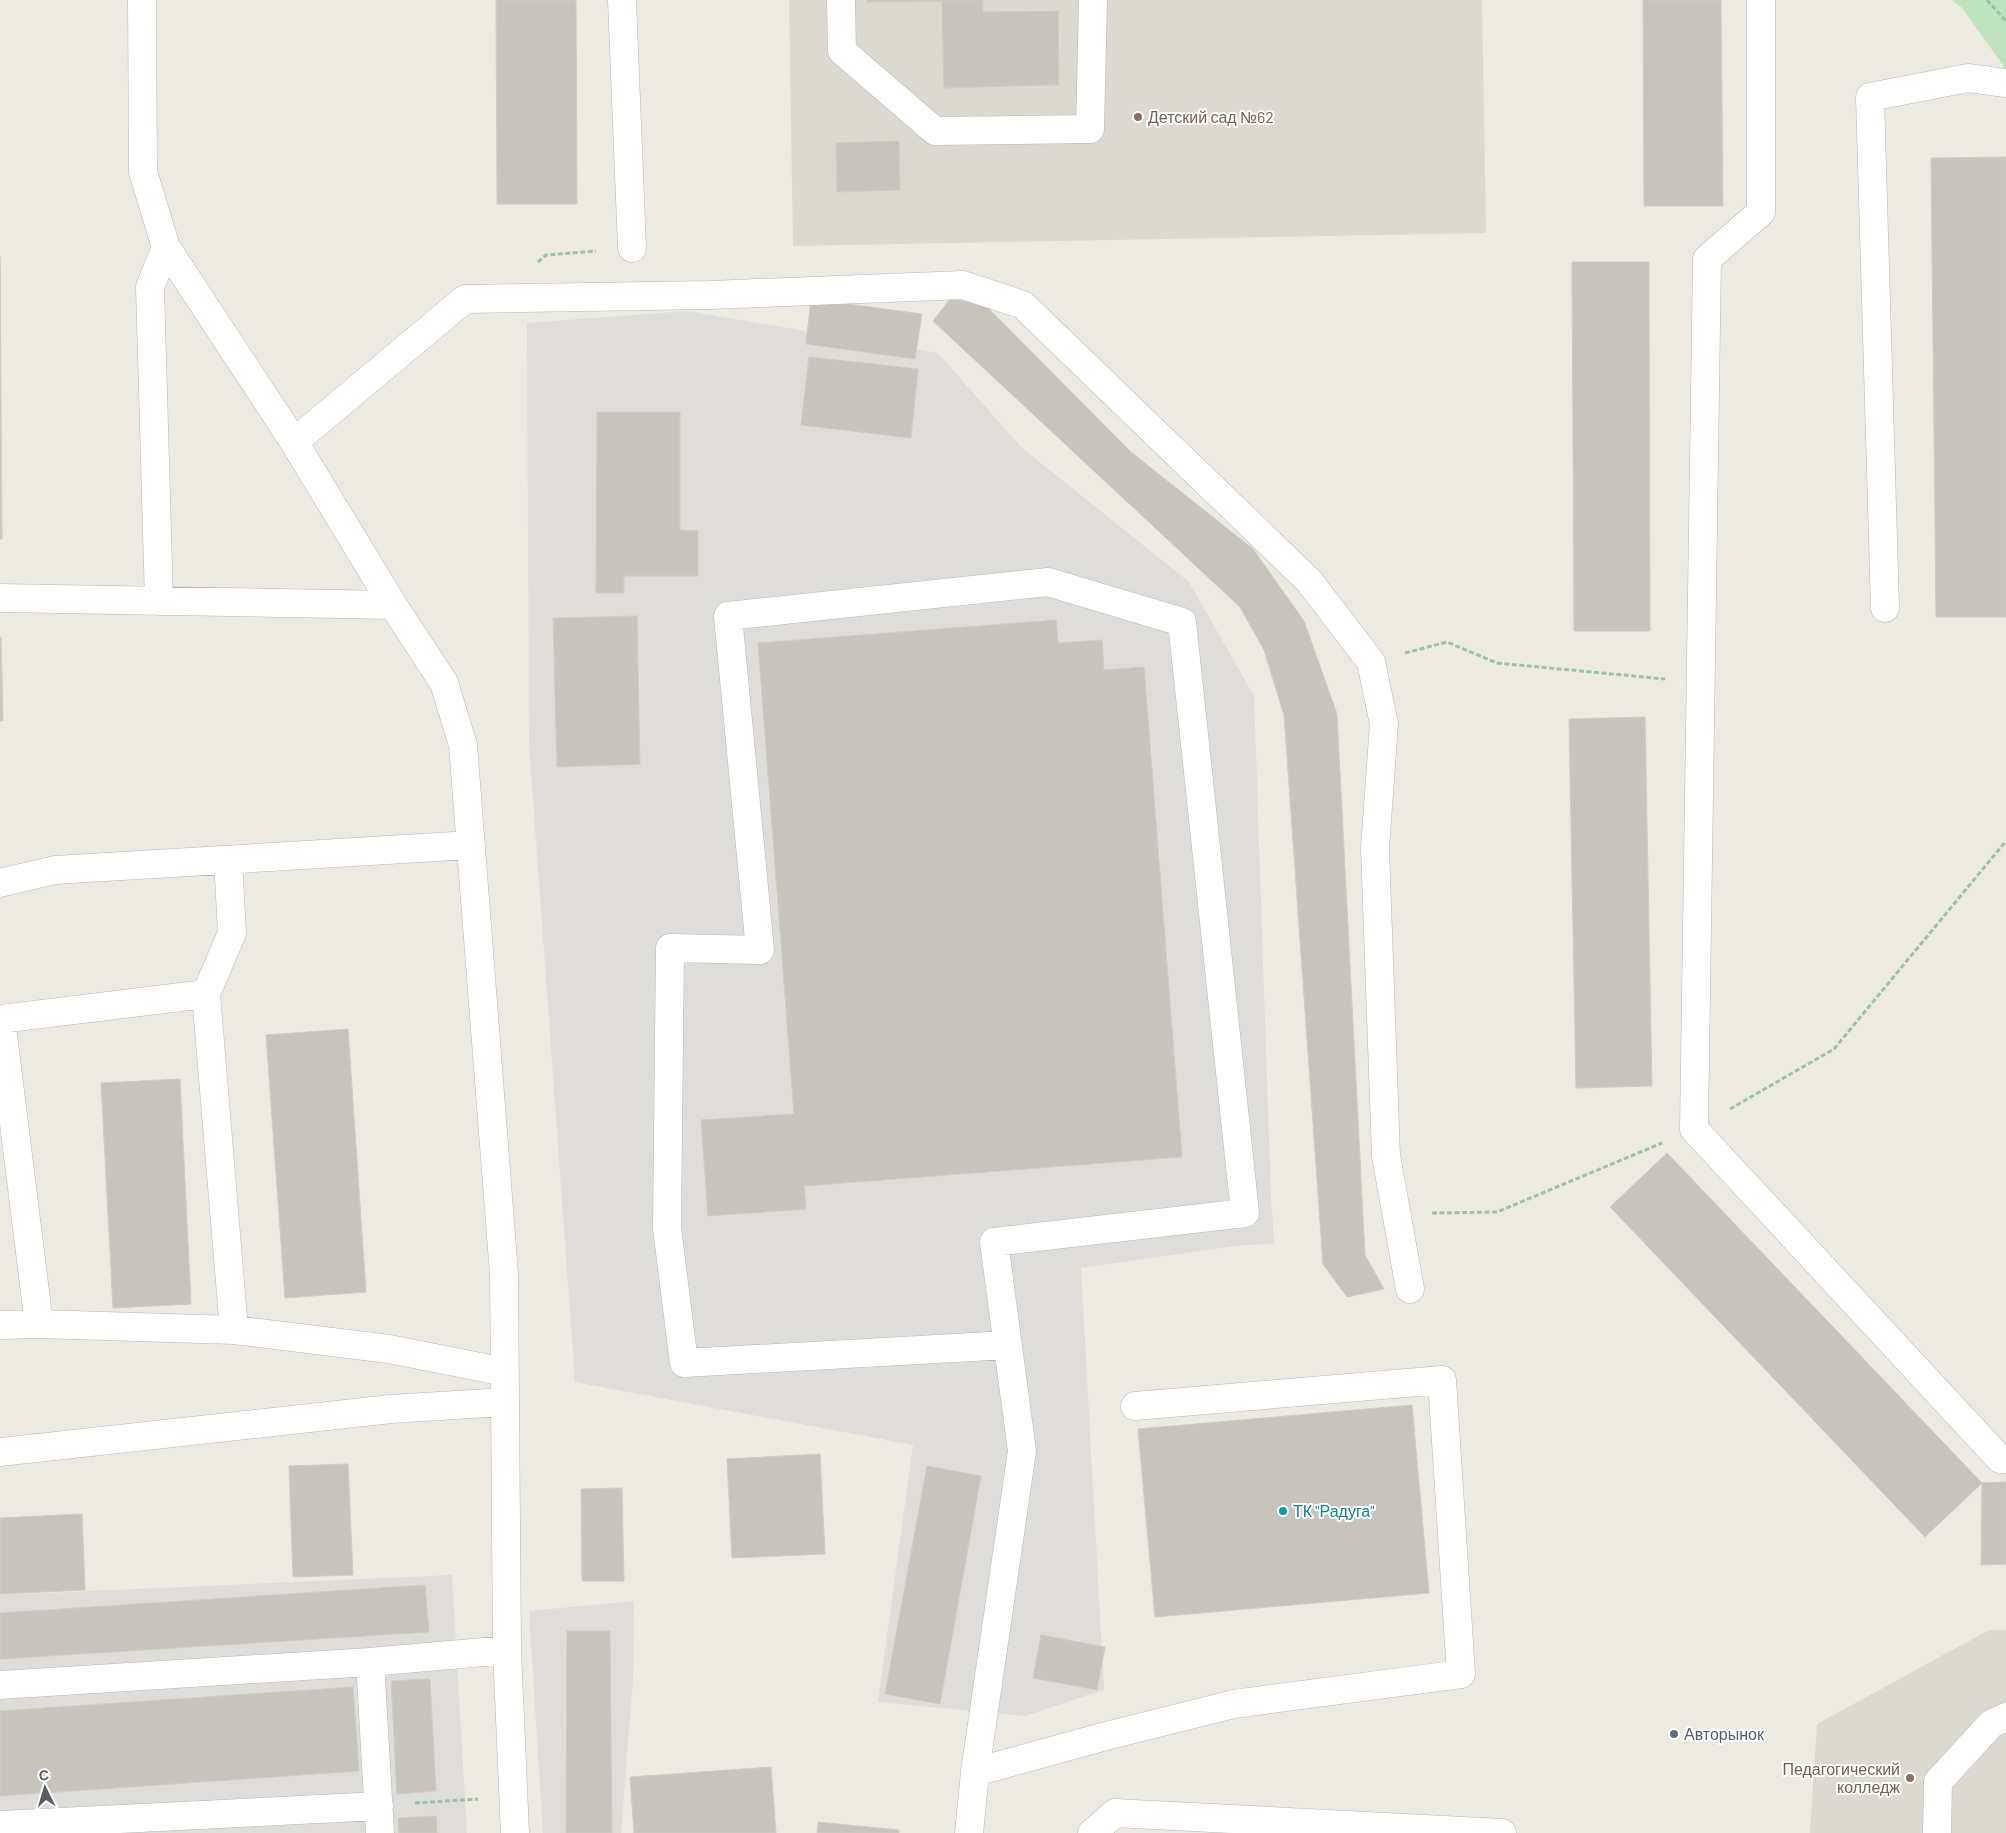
<svg xmlns="http://www.w3.org/2000/svg" width="2006" height="1833" viewBox="0 0 2006 1833" font-family="Barlow,sans-serif">
<rect width="100%" height="100%" fill="#eceae1"/>
<path fill="#dfddd9" d="M687 311 938 353 1021 447 1189 582 1254 696 1271 1197 1274 1244 1242 1245 1081 1268 1104 1690 1025 1716 878 1702 913 1445 575 1382 529 743 527 323Z
M452 1575 467 1833H0V1595Z
M634 1601 633 1678 621 1833H543L529 1611Z"/>
<path fill="#dcd9d0" d="M789 0H1482L1486 233 793 246Z
M1989 1630H2006V1833H1810L1817 1724Z"/>
<path fill="#bfe2c0" d="M1952 0H2006V74L2003 65 1962 8Z"/>
<path fill="#c7c4be" stroke="#d0ccc0" d="M496 0H576L577 204H497Z
M867 0H983V12L1058 11 1059 85 944 88 942 1 867 2Z
M1643 0H1721L1723 206H1644Z
M899 141 900 190 837 192 836 143Z
M2006 157V617H1936L1931 158Z
M0 256 2 539H0Z
M1572 262H1649L1650 631H1574Z
M811 299 922 314 915 359 806 344Z
M950 299 985 305 1131 452 1253 549 1304 621 1337 714 1365 1255 1384 1289 1347 1297 1323 1264 1284 715 1264 650 1240 607 933 321Z
M809 357 918 369 911 438 801 425Z
M597 412H680V530L698 531V576H624V593H596Z
M637 616 640 764 557 767 553 618Z
M1056 620 1058 643 1102 640 1104 670 1144 667 1182 1157 804 1186 806 1209 708 1216 701 1120 794 1114 758 643Z
M0 637H1L3 721H0Z
M1645 717 1652 1086 1576 1088 1569 719Z
M348 1029 366 1292 285 1298 266 1035Z
M180 1079 191 1304 113 1308 101 1083Z
M1667 1153 1982 1483 1925 1537 1610 1207Z
M1412 1405 1429 1593 1155 1617 1138 1429Z
M820 1454 825 1554 732 1558 727 1459Z
M348 1464 353 1575 293 1577 289 1466Z
M927 1466 981 1476 940 1704 885 1694Z
M2006 1482V1564L1981 1565 1982 1483Z
M622 1488 624 1581H582L581 1489Z
M82 1514 85 1590 0 1594V1518Z
M425 1585 429 1632 0 1659V1613Z
M567 1631H610L612 1833H566Z
M1041 1635 1105 1647 1097 1690 1033 1678Z
M430 1679 436 1791 397 1794 391 1681Z
M353 1687 359 1771 0 1796V1711Z
M771 1767 776 1833H634L630 1777Z
M436 1816 437 1833H399L398 1818Z
M818 1822 899 1830V1833H817Z"/>
<g fill="none" stroke-linecap="round" stroke-linejoin="round">
<g stroke="#b4b7bb" stroke-width="29">
<path id="minor" d="M142 0 143 172 166 247 294 442 393 605 444 683 463 745 504 1274 507 1650 515 1833
M622 0 632 248
M841 0 842 51 935 131 1090 129 1093 0
M1761 0V212L1707 259 1694 1129 2000 1459H2006
M294 442 465 299 710 295 963 285 1023 305 1309 581 1371 662 1384 724 1375 848 1386 1156 1410 1289
M0 598 393 605
M159 601 150 287 166 247
M1885 608 1870 97 1968 78 2006 83
M228 860 232 933 206 994 234 1330
M0 883 55 870 471 845
M0 1019 206 994
M1 1019 39 1324
M0 1325 39 1324 234 1330 389 1349 505 1372
M0 1452 391 1409 505 1402
M370 1662 380 1833
M0 1685 370 1662 507 1650
M975 1772 1022 1451 994 1242 1245 1213 1182 622 1048 582 728 616 760 950 670 948 667 1228 684 1363 1008 1345
M0 1825 379 1806
M969 1833 975 1772 1106 1736 1234 1704 1461 1674 1442 1380 1135 1406
M1092 1833 1115 1813 1502 1833
M1937 1833 1938 1782 1991 1724 2006 1717"/>
</g>
<path stroke="#99c2a7" stroke-width="3" stroke-dasharray="5 2.5" stroke-linecap="butt" d="M1987 0 2006 21
M538 262 546 255 596 251
M1405 653 1447 642 1497 663 1665 679
M1730 1109 1834 1049 2006 841
M1432 1213 1497 1212 1662 1143
M415 1803 478 1799"/>
<use href="#minor" stroke="#fff" stroke-width="28"/>
</g>
<g fill="#8d6e63" stroke="#fff" stroke-width="2">
<circle cx="1138" cy="117" r="5"/>
<circle cx="1910" cy="1778" r="5"/>
</g>
<circle fill="#0f9aa8" stroke="#fff" stroke-width="2" cx="1283" cy="1511" r="5"/>
<circle fill="#5c6f8a" stroke="#fff" stroke-width="2" cx="1674" cy="1734" r="5"/>
<g text-anchor="middle" stroke-width="4" stroke-linejoin="round" paint-order="stroke">
<g font-size="16" fill="#785e54" stroke="#fff" text-anchor="start">
<text x="1148" y="123">Детский сад №62</text>
<text x="1900" y="1775" text-anchor="end">Педагогический<tspan x="1900" dy="18">колледж</tspan></text>
</g>
<g font-size="16" fill="#0d838f" stroke="#fff" text-anchor="start">
<text x="1293" y="1517">ТК "Радуга"</text>
</g>
<g font-size="16" fill="#4e5e75" stroke="#fff" text-anchor="start">
<text x="1684" y="1740">Авторынок</text>
</g>
</g>
<g transform="translate(45 1788) rotate(355)" stroke="#ffffff" stroke-width="4" paint-order="stroke">
<path d="M0-4L9 19L0 12L-9 19Z" fill="#5a5d61"/>
<text y="-8" font-size="14" font-weight="bold" text-anchor="middle" fill="#5a5d61">С</text>
</g>
</svg>
